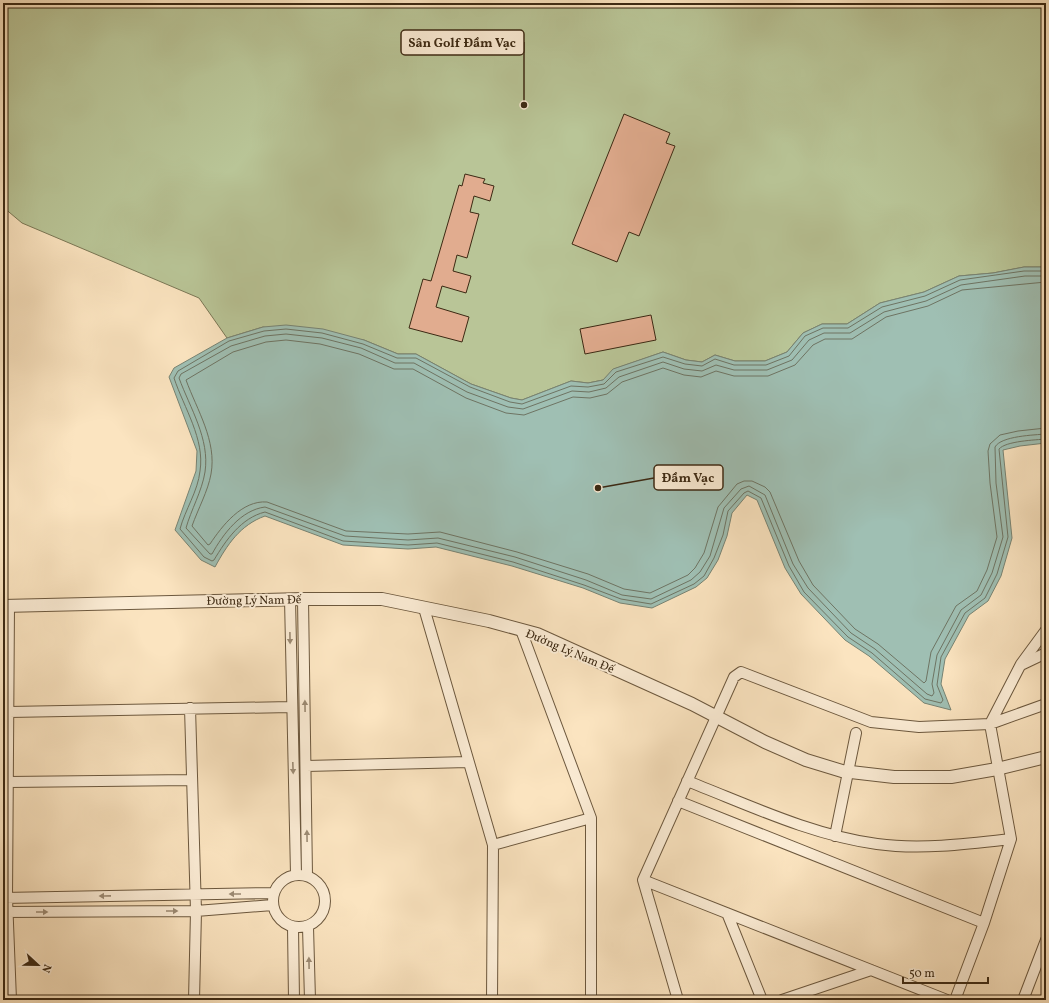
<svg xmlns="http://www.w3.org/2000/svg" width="1049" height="1003" viewBox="0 0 1049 1003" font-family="Vollkorn,serif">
<rect width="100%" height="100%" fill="#fbe4c0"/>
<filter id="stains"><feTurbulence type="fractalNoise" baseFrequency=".005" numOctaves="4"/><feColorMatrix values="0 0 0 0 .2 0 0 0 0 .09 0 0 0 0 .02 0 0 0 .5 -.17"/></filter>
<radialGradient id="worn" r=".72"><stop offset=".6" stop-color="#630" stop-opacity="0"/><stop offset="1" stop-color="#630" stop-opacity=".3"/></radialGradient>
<path fill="#b9c597" stroke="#7a7755" d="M3 3H1046V267H1024L993 273 959 276 924 292 880 303 847 324H822L803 333 787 352 765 361H735L715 355 702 362 686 360 663 352 614 369 603 380 588 383 571 381 522 400 511 398 471 384 416 354H398L364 340 263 327 227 338 199 298 22 223 3 207Z"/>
<path fill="#9fbfb3" stroke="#778373" d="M1024 267H1046V443L1020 446 1003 450 1012 538 1001 576 988 601 969 615 945 659 941 684 951 710 924 703 869 656 845 640 801 594 785 568 757 500 747 495 732 513 727 536 718 560 707 578 696 587 652 608 620 603 583 588 512 566 436 547 408 549 343 545 265 516C240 525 227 545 215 567L201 560 175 530 196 471 197 451 169 377 174 368 227 338 263 327 286 325 323 329 364 340 398 354H416L471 384 511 398 522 400 571 381 588 383 603 380 613 369 663 352 686 360 702 362 715 355 735 361H765L787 352 803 333 822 324H847L880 303 924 292 959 276 993 273Z"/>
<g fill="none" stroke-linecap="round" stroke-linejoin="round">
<path stroke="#6e7463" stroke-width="1" d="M1046 271H1024L960 280 925 296 882 307 848 328H823L805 336 789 356 766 365H734L715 359 702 366 685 364 663 357 616 372 604 384 588 387 571 386 522 404 510 402 470 387 416 358H397L363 344 322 333 286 329 264 331 229 341 178 371 174 378C184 408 205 439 200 471 198 491 185 510 180 529L204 557 212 561 214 560C226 540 241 518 265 512L343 541 408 545 437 543 513 562 584 585 621 599 651 604 694 584 704 576 714 558 723 535 728 511 744 493 748 491 761 498 789 566 804 592 848 637 872 653 925 699 941 703 943 700 937 685 941 657 965 613 985 598 997 574 1008 537 999 449C1006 441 1035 440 1046 439
M1046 276H1025L961 285 926 301 884 312 850 333H824L809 340 792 360 767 370H734L716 365 702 371 684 369 663 362 619 377 606 388 589 392 572 391 523 409 508 407 467 392 414 363H395L361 348 322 338 286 334 265 336 231 346 181 374 179 378C190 408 210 439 205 472 202 491 191 510 186 528L210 554H212C223 534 241 510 265 507L345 536 408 540 438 538 515 557 586 580 622 595 651 599 691 580 700 572 710 556 724 508 741 489 749 486 765 495 793 564 808 588 851 633 875 649 927 694 932 696 934 693 932 684 937 655 961 610 981 595 992 573 1003 537 996 483 995 447C1001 436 1034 435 1046 434
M1046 282 962 290 928 306 886 317 852 339H825L813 345 795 365 768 376H734L716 371 701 377 684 375 663 368 622 382 607 394 590 398 573 397 524 415 506 413 466 398 413 369H394L359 354 320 344 286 340 266 342 233 352 186 380C197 410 217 441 211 474 208 491 198 509 192 526L208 545 210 544C222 526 242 500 267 502L346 531 408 534 440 532 517 552 588 574 624 589 650 593 688 575 695 568 704 553 718 507 737 484 744 481H752L765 487 770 492 799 561 813 585 855 629 878 644 924 683 926 681 931 652 956 606 977 591 987 570 997 537 990 483 988 451 990 444 1000 435 1018 431 1046 428"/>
</g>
<path fill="#e1ac8f" stroke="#3c2913" d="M624 114 670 133 666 143 675 146 639 236 629 232 617 262 572 244Z
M465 174 485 179 483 183 494 186 490 201 474 196 470 212 479 214 467 258 457 255 453 271 471 276 466 293 442 286 436 307 469 317 462 342 409 328 423 279 431 281 459 185 462 186Z
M651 315 656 340 585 354 580 329Z"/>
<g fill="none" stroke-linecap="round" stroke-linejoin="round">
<g stroke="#6c583e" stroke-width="12">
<path id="minor" d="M290 599 296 874
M303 599 307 875
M9 606 7 898 11 1000
M424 608 493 845 492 1000
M521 630 591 818V1000
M1023 664 1046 653
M190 708 196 911 194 1000
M9 712 291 707
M306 766 468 762
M687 781C749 805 811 835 877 844 920 850 968 844 1011 839
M9 782 191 780
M678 801 984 923
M835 836 856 733
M493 845 591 818
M273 901a26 26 0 1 1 52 0a26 26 0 1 1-52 0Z
M643 880 947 1000
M3 898 274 893
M3 912 196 911 273 905
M727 913 762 1000
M293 927 294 1000
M308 927 310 1000
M678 1000 643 880 734 677 741 672 871 722 919 727 990 724 1046 704
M782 1000 871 970
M955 1000 984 923 1011 839 990 724 1021 664 1046 630
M1023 1000 1046 940"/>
</g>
<g stroke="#6c583e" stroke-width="14">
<path id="tertiary" d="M3 606 303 599H382L489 621 537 634 692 704 765 742 806 760 842 771 894 777H951L997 769 1046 757"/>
</g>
<use href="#minor" stroke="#fcedd6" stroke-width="10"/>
<use href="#tertiary" stroke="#fcedd6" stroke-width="12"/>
</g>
<defs><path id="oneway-solid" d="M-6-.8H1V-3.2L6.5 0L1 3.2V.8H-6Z"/></defs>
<g fill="#9c8b74">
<use href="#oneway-solid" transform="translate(290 638) rotate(89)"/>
<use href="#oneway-solid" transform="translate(305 706) rotate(-91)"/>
<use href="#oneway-solid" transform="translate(293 768) rotate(88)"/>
<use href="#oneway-solid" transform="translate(307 836) rotate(-91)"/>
<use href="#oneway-solid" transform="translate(235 894) rotate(180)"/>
<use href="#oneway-solid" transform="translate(105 896) rotate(179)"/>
<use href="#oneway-solid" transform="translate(172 911)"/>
<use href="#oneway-solid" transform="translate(42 912)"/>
<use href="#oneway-solid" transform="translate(309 963) rotate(-91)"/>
</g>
<g text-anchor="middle" stroke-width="4" stroke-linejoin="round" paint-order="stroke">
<g font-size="12" fill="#3c2913" stroke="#fcedd6">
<text transform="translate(254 600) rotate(-1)" y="4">Đường Lý Nam Đế</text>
<text transform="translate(570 651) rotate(23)" y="4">Đường Lý Nam Đế</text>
</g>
</g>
<path fill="none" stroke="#3c2913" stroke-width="1.5" d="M524 105L524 42M598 488L654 478"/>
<g fill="#3c2913" stroke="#fcedd6" stroke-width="1.5">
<circle cx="524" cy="105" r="4"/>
<circle cx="598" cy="488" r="4"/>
</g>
<g fill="#fcedd6" stroke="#3c2913" stroke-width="1.5">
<rect x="401" y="30" width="123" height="25" rx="4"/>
<rect x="654" y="465" width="69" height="25" rx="4"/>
</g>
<g font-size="13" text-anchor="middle" font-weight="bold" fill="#3c2913">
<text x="462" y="47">Sân Golf Đầm Vạc</text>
<text x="688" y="482">Đầm Vạc</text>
</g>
<rect width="1049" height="1003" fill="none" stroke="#fbe4c0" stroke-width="16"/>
<rect x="4" y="4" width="1041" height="995" fill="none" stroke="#3c2913" stroke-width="2"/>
<rect x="8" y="8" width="1033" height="987" fill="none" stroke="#3c2913"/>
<g transform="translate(38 965) rotate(112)" stroke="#fcedd6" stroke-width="3" paint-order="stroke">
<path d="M0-3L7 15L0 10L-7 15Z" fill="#3c2913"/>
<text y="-6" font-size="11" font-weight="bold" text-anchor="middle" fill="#3c2913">N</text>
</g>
<path d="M903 977v6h85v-6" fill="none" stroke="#3c2913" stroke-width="2"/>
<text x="909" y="977" font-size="12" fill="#3c2913" stroke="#fcedd6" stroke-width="3" paint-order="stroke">50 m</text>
<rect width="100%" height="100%" filter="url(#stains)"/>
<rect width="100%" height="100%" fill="url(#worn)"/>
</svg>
